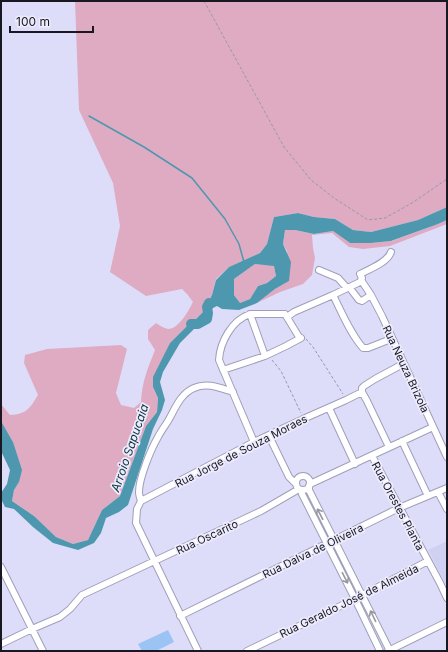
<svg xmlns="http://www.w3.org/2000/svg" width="448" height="652" viewBox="0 0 448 652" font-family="Inter,sans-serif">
<rect width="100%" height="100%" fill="#deddf9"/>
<path fill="#d0d0f3" d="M447 541V587L428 550Z"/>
<path fill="#deabc2" d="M75 1H447V207L418 220 371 232 353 230 335 219 314 217 298 213 274 217 267 244 260 253 229 267 216 279 212 295 207 303 203 312 195 320 189 324 170 343 153 387 158 398 157 412 146 426 120 496 102 510 88 540 73 544 56 537 34 516 12 501 14 490 19 482 13 442 1 421V404L10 415C27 414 30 408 38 395L24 363 25 355 47 349 121 345 127 349 116 393 121 405 134 408 141 402C142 381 148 368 155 350L148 339V330L156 323C159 325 164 328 168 329 179 329 189 310 193 302L187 294 182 289 146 296 110 272 120 226 113 183 79 110Z
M447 220V224L390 246 363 249 349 247 332 233 312 235 313 248 315 258 312 275 303 284 280 292 257 303 275 289 289 281 287 251 283 244 285 230H295L314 234 333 231 350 243H371L392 241 438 224Z
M255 264 274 265 276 276 267 283 258 286 250 299 240 303 234 295V279Z"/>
<path fill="#4e98af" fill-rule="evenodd" d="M447 207V220L438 224 391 241 371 243H350L333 231 314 234 295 230H285L283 244 291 262 289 281 275 289 257 303 239 310 222 309 217 306 213 308 200 325 194 329 180 343 163 372 160 382 165 400 162 410 153 429 128 505 119 512 106 518 101 533 94 543 78 550 53 543 33 527 14 509 5 507 1 499V493L7 484 10 470 1 451V421L13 442 22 470 19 482 14 490 12 501 34 516 56 537 73 544 88 540 102 510 120 496 146 426 157 412 158 398 153 387V377L170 343 189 324 195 320 203 312 212 295 216 280 229 267 260 253 267 244 274 217 298 213 314 217 335 219 353 230 371 232 418 220ZM255 264 274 266 276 276 267 283 258 286 250 299 240 303 234 295V279Z"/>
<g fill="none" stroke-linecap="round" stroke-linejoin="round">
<path stroke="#4e98af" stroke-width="1.5" d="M89 116 144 147 192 178 225 219 239 244 244 262"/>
<path stroke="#4e98af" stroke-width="10" d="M191 324H198L207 319 208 313 207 307 209 303"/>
</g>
<path fill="#9bc3f3" d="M168 630 174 642 156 651H142L138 644Z"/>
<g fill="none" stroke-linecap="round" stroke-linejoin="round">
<g stroke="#9f9fb9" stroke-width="8">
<path id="minor" d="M391 252C388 262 370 269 360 274L362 278 361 280 371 295 382 316 447 457
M319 270 338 278 346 287H349L359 300 362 301 371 295
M333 295C342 313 350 333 363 348H368L391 339
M250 314C232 320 220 342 219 360L254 442
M287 317 294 312 333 295 362 281
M223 370 265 356 286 346 301 338 299 337 285 314H250L265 356
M329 408 355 464
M269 436 289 477 296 484
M402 441 428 496
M389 447 367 401 362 392V388L364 386 375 379 403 364
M372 456 440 583 447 598
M296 483a7 7 0 1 1 14 0a7 7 0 1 1-14 0Z
M310 484 433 427
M309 486V490L390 651
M301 490 302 494 355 599 380 651
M438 492 447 509
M141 501C140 498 139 495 139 492 139 478 151 449 158 437 161 431 165 426 168 421 175 409 180 394 194 388 207 382 220 388 233 392
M1 567 43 651
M180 616 399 508 447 488
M1 644 32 629 60 617 70 609 82 595 261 511 299 489
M198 651 136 523 137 509 141 501 254 442 303 419 346 400 362 392
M247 651 355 599 428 561
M388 651 447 622"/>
</g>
<path stroke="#9897ad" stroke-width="1" stroke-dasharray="3 2" stroke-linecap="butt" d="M204 1 284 147 311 180 334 198 368 220 385 218 412 203 447 179
M306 339 313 347 343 394
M272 360 281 371 301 413"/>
<use href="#minor" stroke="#fff" stroke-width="6"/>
</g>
<defs><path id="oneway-shaft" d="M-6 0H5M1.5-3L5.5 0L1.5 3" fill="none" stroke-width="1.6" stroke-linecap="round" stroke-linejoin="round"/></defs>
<g stroke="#98979c">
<use href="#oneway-shaft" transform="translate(320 514) rotate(-117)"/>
<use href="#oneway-shaft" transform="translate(345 578) rotate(63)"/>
<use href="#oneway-shaft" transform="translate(373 616) rotate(-116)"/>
</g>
<g text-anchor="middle" stroke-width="3.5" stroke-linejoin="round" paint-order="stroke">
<g font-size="11" fill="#191822" stroke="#ececfd">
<text transform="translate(406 369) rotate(65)" y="4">Rua Neuza Brizola</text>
<text transform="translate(241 451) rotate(-27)" y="4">Rua Jorge de Souza Moraes</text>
<text transform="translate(398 506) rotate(62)" y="4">Rua Orestes Pianta</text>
<text transform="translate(207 537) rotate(-25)" y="4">Rua Oscarito</text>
<text transform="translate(313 551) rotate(-26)" y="4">Rua Dalva de Oliveira</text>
<text transform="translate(349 601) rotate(-26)" y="4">Rua Geraldo José de Almeida</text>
</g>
<g font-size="12" font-style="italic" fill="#0f333e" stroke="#ececfd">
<text transform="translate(130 448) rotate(-71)" y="4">Arroio Sapucaia</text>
</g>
</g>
<rect width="448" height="652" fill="none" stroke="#191822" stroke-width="4"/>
<path d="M10 26v6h83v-6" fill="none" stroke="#191822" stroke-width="2"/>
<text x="16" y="26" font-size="12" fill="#191822" stroke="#ececfd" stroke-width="3" paint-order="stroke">100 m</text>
</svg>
